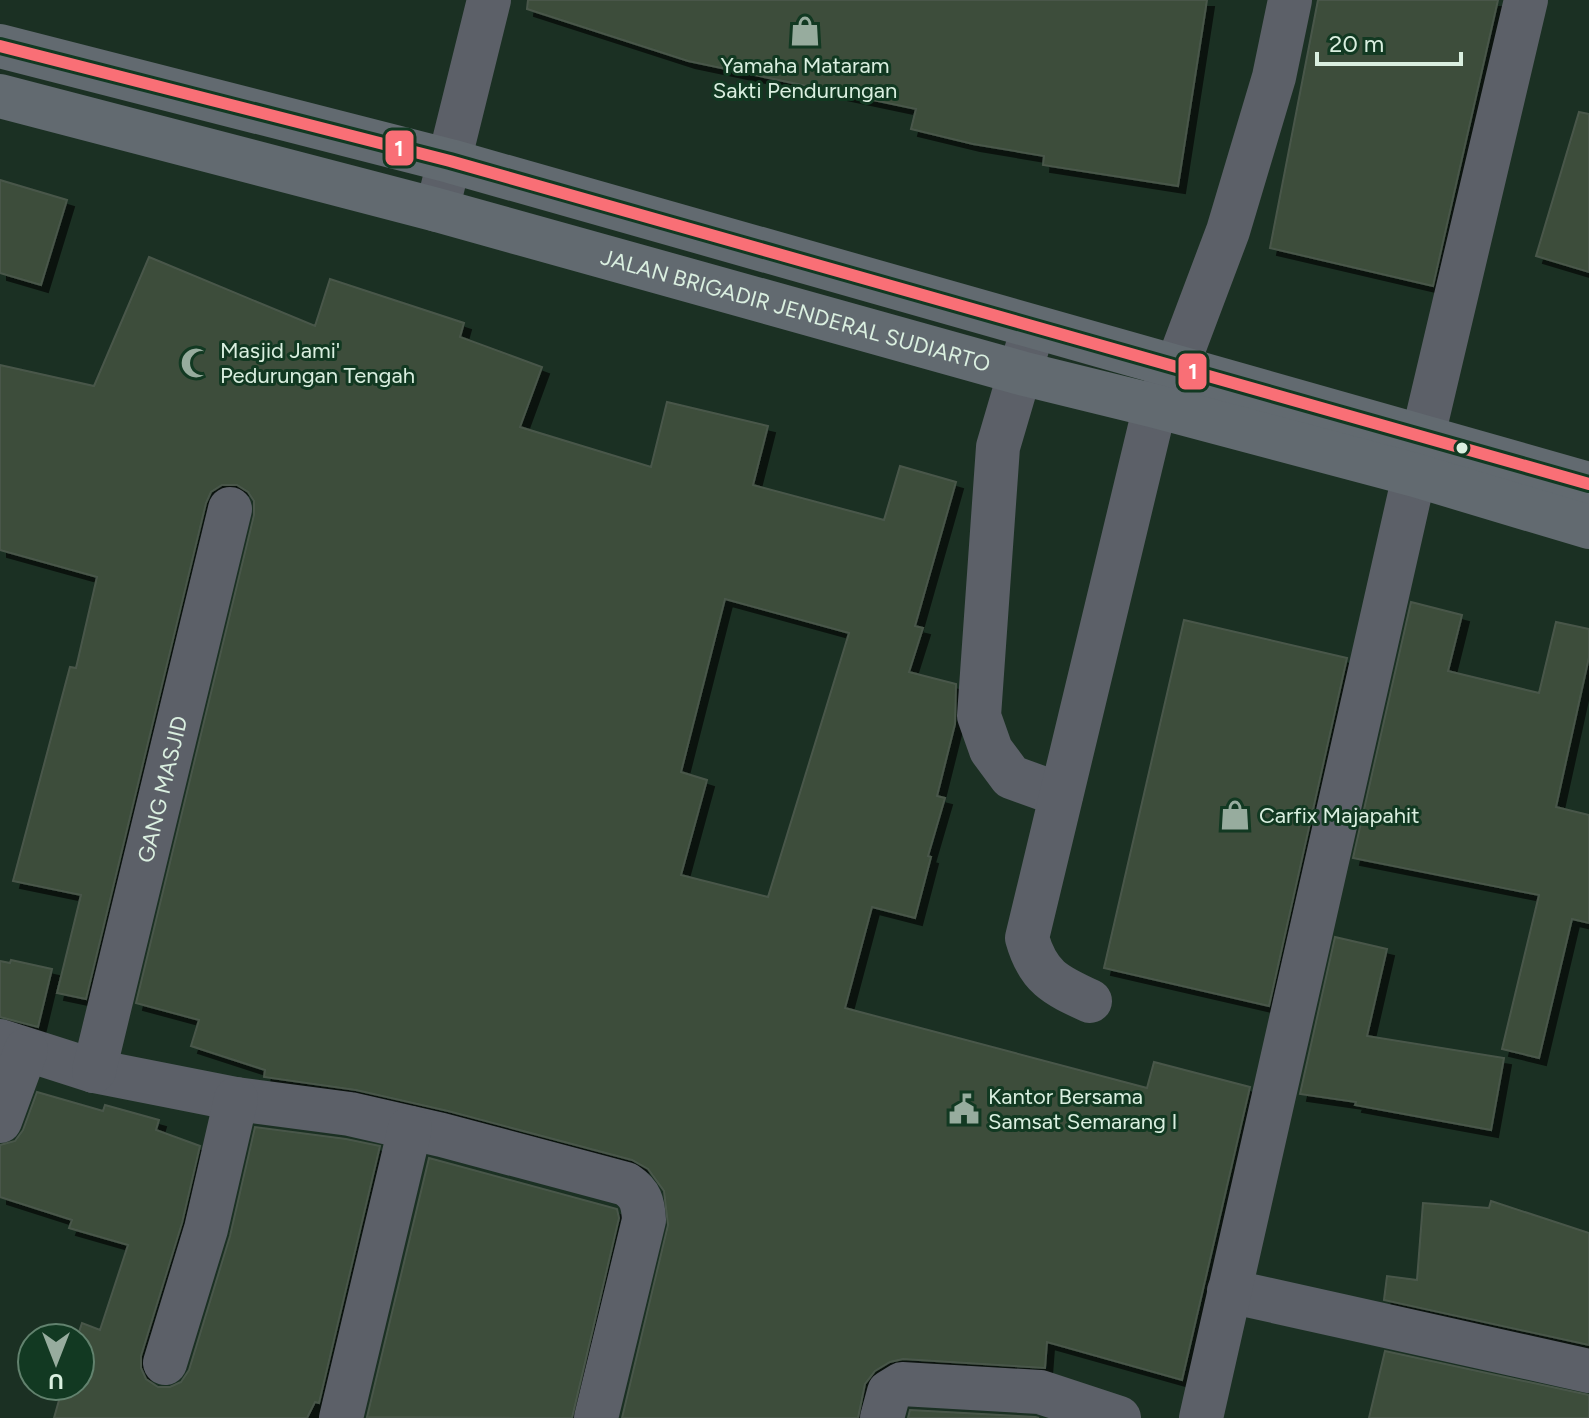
<svg xmlns="http://www.w3.org/2000/svg" width="1589" height="1418" viewBox="0 0 1589 1418" font-family="Figtree,sans-serif">
<defs>
<filter id="shadow"><feDropShadow dx="7" dy="7" stdDeviation="0" flood-color="#0009"/></filter>
</defs>
<rect width="100%" height="100%" fill="#1b3023"/>
<path fill="#3c4d3b" stroke="#49574a" stroke-width="2" fill-rule="evenodd" filter="url(#shadow)" d="M528 0H1207L1178 186 1043 165 1044 156 973 144 911 129 916 109 688 61 527 9Z
M1318 0H1498L1433 286 1270 248Z
M1579 112 1589 114V272L1536 256Z
M0 180 67 200 41 285 0 273Z
M149 257 315 326 330 279 464 323 460 337 542 367 520 427 651 467 667 402 768 426 753 485 884 520 900 466 956 482 915 626 923 628 909 672 956 684 955 724 937 796 945 798 928 856 931 857 915 918 872 907 845 1008 1147 1088 1154 1062 1250 1087 1182 1380 1047 1342 1045 1368 903 1359 890 1362 875 1371 865 1384 858 1418H622L668 1225 664 1191 648 1169 632 1160 448 1111 356 1090 264 1077 265 1070 191 1046 199 1020 136 1003 254 515V501L248 492 237 485H222L211 492 206 503 86 999 57 993 81 895 13 881 70 667 76 668 97 577 0 550V365L94 386ZM725 599 849 633 768 897 681 875 707 780 681 772Z
M1411 602 1462 615 1448 671 1539 693 1556 622 1589 629V657L1556 807 1589 815V923L1572 919 1539 1058 1502 1049 1539 895 1353 858Z
M1184 620 1347 658 1269 1006 1104 968Z
M1335 937 1387 949 1367 1036 1504 1058 1491 1130 1355 1105 1356 1102 1300 1094Z
M11 960 52 969 38 1027 0 1017V961L10 963Z
M37 1092 103 1111 105 1105 159 1120 156 1130 200 1146 182 1223 141 1356V1368L146 1379 158 1387H170L181 1382 189 1370 230 1236 255 1127 346 1139 380 1146 319 1403 315 1402 307 1418H54L63 1386H80V1338H77L82 1323 100 1330 128 1245 69 1228 72 1220 0 1197V1145L15 1141 23 1130Z
M429 1158 617 1209 619 1218 572 1418 367 1417Z
M1491 1201 1589 1233V1345L1384 1300 1387 1276 1417 1280 1423 1203 1489 1208Z
M1385 1351 1589 1395V1418H1369Z
M910 1410 1035 1417 1039 1418H908Z"/>
<g fill="none" stroke-linecap="round" stroke-linejoin="round">
<g stroke="#5c6068" stroke-width="44">
<path d="M437 210 489 0"/>
<path d="M1033 328 998 447 979 716 991 750 1011 777 1061 795"/>
<path d="M1090 1001C1055 985 1038 977 1027 938L1155 406 1176 369 1228 231 1274 77 1290 0"/>
<path d="M0 1041 94 1071 236 1099 350 1114 442 1135 626 1184C641 1194 643 1203 644 1220L596 1418"/>
<path id="s1" d="M94 1071 230 509"/>
<path d="M0 1121 26 1050"/>
<path d="M1229 1291 1589 1371"/>
<path d="M165 1363 206 1229 236 1099"/>
<path d="M341 1418 410 1128"/>
<path d="M882 1418 889 1392 902 1384 1040 1392 1119 1418"/>
<path d="M1201 1418 1423 436 1526 0"/>
</g>
<g stroke="#626a70" stroke-width="44">
<path d="M0 46 450 161 1589 484"/>
<path id="s2" d="M0 96 437 210 1021 373 1155 406 1415 475 1589 527"/>
</g>
<g stroke="#123922" stroke-width="18">
<path id="bus-1" d="M0 46 450 161 1589 484"/>
</g>
<use href="#bus-1" stroke="#f96f76" stroke-width="12"/>
</g>
<defs>
<g id="shop-bare" transform="scale(2.4)"><path d="M-5-2.5h2.3a2.7 3.5 0 0 1 5.4 0H5L5.5 6h-11ZM-1.5-2.5h3a1.5 2.3 0 0 0-3 0Z" fill="#97ac9e" stroke="#123922" stroke-width="2.5" paint-order="stroke"/></g>
<g id="mosque-bare" transform="scale(2.4)"><path d="M3.5-4.9A6 6 0 1 0 3.5 4.9A5 5 0 1 1 3.5-4.9Z" fill="#97ac9e" stroke="#123922" stroke-width="2.5" paint-order="stroke"/></g>
<g id="civic-bare" transform="scale(2.4)"><path d="M-.6-6.5H3V-4.5H.6V-3L4-1V1h2V6H-6V1h2V-1L-.6-3ZM-1.2 2.5V6h2.4V2.5Z" fill="#97ac9e" stroke="#123922" stroke-width="2.5" paint-order="stroke"/></g>
</defs>
<g fill-rule="evenodd">
<use href="#shop-bare" x="805" y="31"/>
<use href="#mosque-bare" x="196" y="363"/>
<use href="#shop-bare" x="1235" y="815"/>
<use href="#civic-bare" x="964" y="1109"/>
</g>
<circle fill="#daefe0" stroke="#123922" stroke-width="3" cx="1462" cy="448" r="7"/>
<g text-anchor="middle" stroke-width="6" stroke-linejoin="round" paint-order="stroke">
<g font-size="22" fill="#daefe0" stroke="#123922" text-anchor="start">
<text x="805" y="73" text-anchor="middle">Yamaha Mataram<tspan x="805" dy="25">Sakti Pendurungan</tspan></text>
<text x="220" y="358">Masjid Jami'<tspan x="220" dy="25">Pedurungan Tengah</tspan></text>
<text x="1259" y="823">Carfix Majapahit</text>
<text x="988" y="1104">Kantor Bersama<tspan x="988" dy="25">Samsat Semarang I</tspan></text>
</g>
<g font-size="22" fill="#daefe0" stroke="#123922">
<text dy="8" stroke="none"><textPath href="#s2" startOffset="824">JALAN BRIGADIR JENDERAL SUDIARTO</textPath></text>
<text dy="8" stroke="none"><textPath href="#s1" startOffset="290">GANG MASJID</textPath></text>
</g>
</g>
<g stroke="#123922" stroke-width="3">
<rect x="384" y="129" width="31" height="38" rx="8" fill="#f96f76"/>
<rect x="1177" y="352" width="31" height="39" rx="8" fill="#f96f76"/>
</g>
<g font-size="22" text-anchor="middle" font-weight="bold" fill="#fff">
<text x="399" y="156">1</text>
<text x="1193" y="379">1</text>
</g>
<g transform="translate(56 1362) rotate(180)"><circle r="38" fill="#123922" stroke="#62826e" stroke-width="2"/>
<path d="M0-6L14 30L0 20L-14 30Z" fill="#97ac9e"/>
<text y="-12" font-size="22" font-weight="bold" text-anchor="middle" fill="#daefe0">U</text>
</g>
<path d="M1317 52v12h144v-12" fill="none" stroke="#daefe0" stroke-width="4"/>
<text x="1329" y="52" font-size="24" fill="#daefe0" stroke="#123922" stroke-width="6" paint-order="stroke">20 m</text>
</svg>
